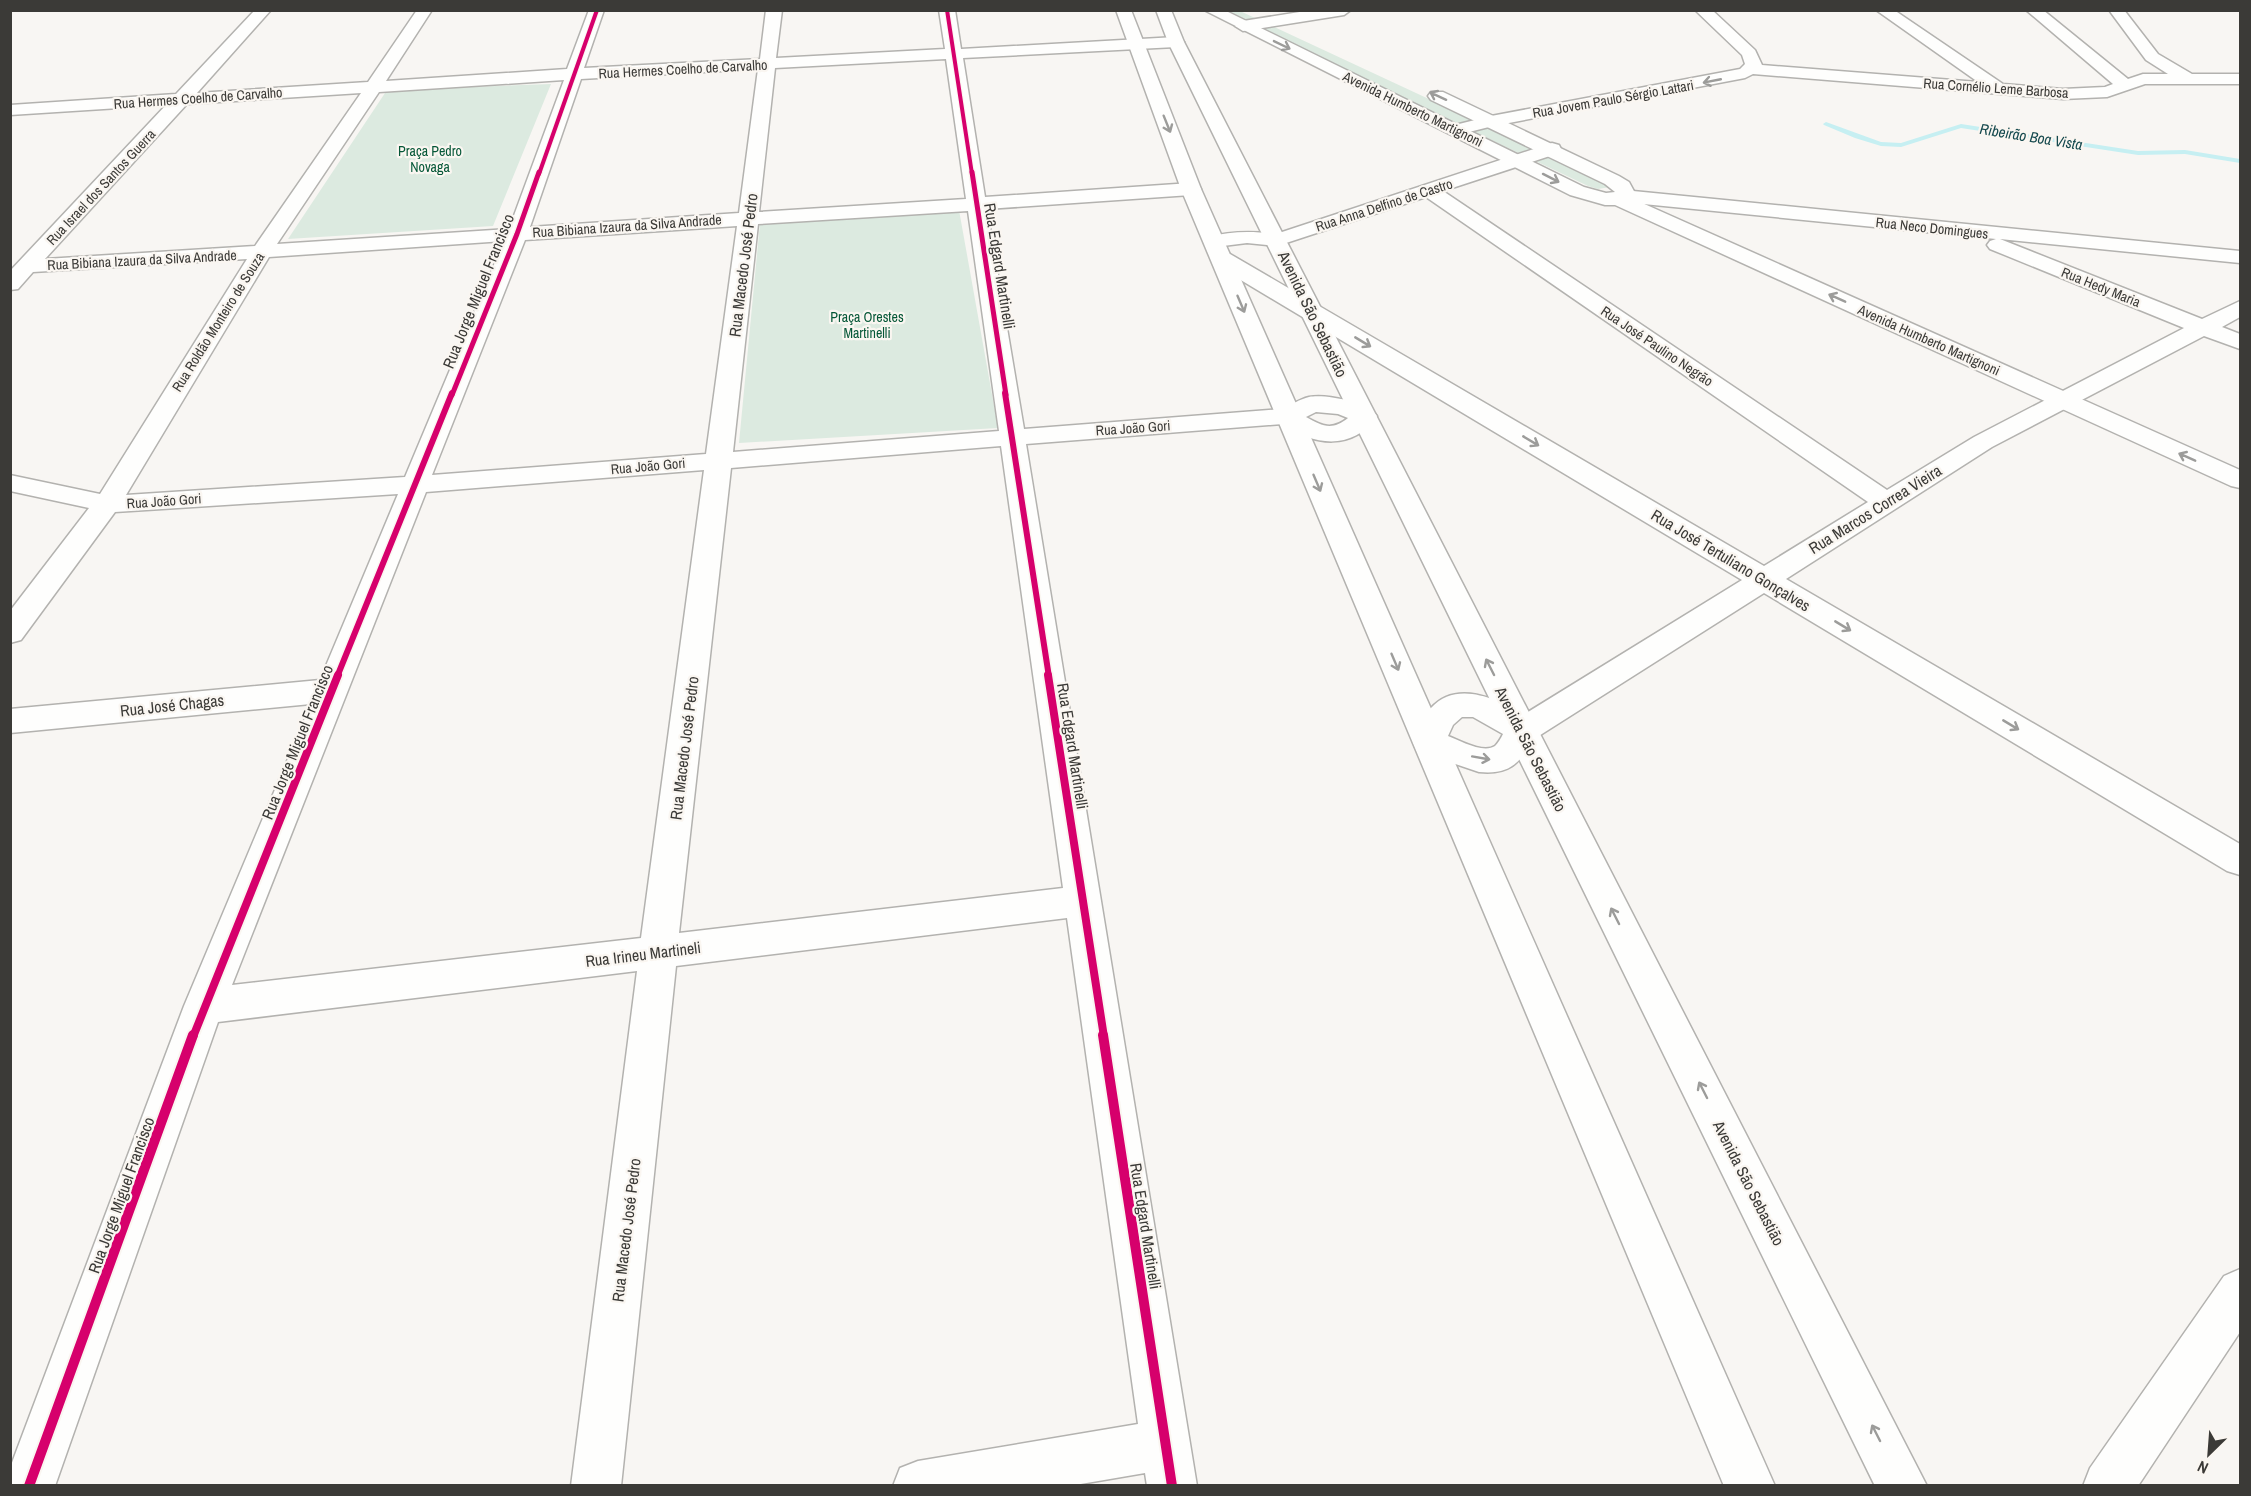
<svg xmlns="http://www.w3.org/2000/svg" width="2251" height="1496" viewBox="0 0 2251 1496" font-family="'Archivo Narrow',sans-serif">
<rect width="100%" height="100%" fill="#f8f6f3"/>
<path fill="#dceae0" d="M1221 11H1240L1607 182 1610 187 1598 189 1588 186Z
M551 84 493 226 288 239 387 90Z
M959 210 998 428 739 443 760 223Z"/>
<g fill="none" stroke-linecap="round" stroke-linejoin="round">
<path fill="#c6eff2" fill-rule="evenodd" d="M1826 122 1881 142 1901 143 1961 124 2138 151 2185 150 2240 159V163L2185 154 2138 155 1961 128 1901 147 1881 146 1855 138 1824 125 1823 124Z"/>
<g stroke="#b3b2af" stroke-width="3">
<path id="minor" d="M255 10H271L197 93 368 82 417 10H432L386 81 567 69 589 10H604L584 68 760 59 766 10H782L776 58 945 49 939 10H955L961 49 1176 37 1184 42 1176 47 963 58 985 197 1191 183 1198 185 1201 189 1198 193 1191 195 987 209 1024 429 1283 409C1291 405 1300 399 1309 397 1326 394 1367 402 1377 416 1353 451 1314 446 1283 424L1026 444 1197 1486H1147L1145 1473 1069 1486H893L900 1468 918 1461 1138 1424 1067 918 676 966 621 1486H571L637 971 218 1022 55 1486H10V1468L184 1006 311 704 10 733V709L320 680 398 494 115 512 21 640 10 643V611L89 508 10 491V475L100 494 247 259 33 272 18 289 10 290V271L166 105 10 115V105L176 94ZM946 59 966 199 759 212 775 68ZM758 69 739 213 530 227 581 79ZM564 80 509 229 277 244 379 92ZM361 93 255 246 45 259 187 104ZM968 211 999 431 733 452 758 224ZM737 226 706 454 432 475 525 240ZM504 241 405 477 126 495 269 257ZM1316 412 1338 414 1348 418C1332 431 1322 426 1306 417ZM1001 446 1063 888 679 933 731 468ZM704 470 641 938 232 985 426 492Z
M1312 10H1351L1344 15 1243 31 1235 26 1243 21Z
M1695 10H1712L1755 50 1762 65 1978 82 1876 10H1894L2003 84 2063 89 2105 87 2113 84 2026 10H2043L2128 79 2143 74H2168L2146 60 2109 10H2124L2158 54 2192 74H2240V84H2145L2107 97 2063 99 1753 74 1745 78 1493 126 1457 135 1451 134 1448 130 1451 126 1491 116 1740 69 1745 64 1742 55Z
M1552 143 1559 145 1561 149 1559 153 1443 191 1887 490 1974 437 2184 328 1990 249 1987 245 1990 241 1996 239 1623 202 1616 200 1613 196 1616 192 1623 190 2240 251V263L2000 239 2202 319 2240 301V317L2222 327 2240 334V349L2204 336 1992 447 1786 579 2240 844V875L2227 871 1764 593 1534 739C1519 764 1509 775 1479 772L1417 751 1413 742C1418 731 1423 718 1431 708 1456 680 1497 698 1523 715L1742 580 1214 264 1211 259 1214 254 1222 253 1230 254 1764 566 1868 502 1426 197 1277 246 1247 243 1215 247 1208 245 1205 241 1208 237C1231 231 1252 231 1276 234ZM1462 717H1473L1503 734C1501 738 1498 743 1495 746 1483 754 1459 740 1448 736L1453 725Z
M2240 1269V1332L2138 1486H2083L2090 1468 2224 1276Z"/>
</g>
<g stroke="#b3b2af" stroke-width="3">
<path id="major" d="M1116 10H1131L1201 189 1775 1486H1724L1181 189Z
M1156 10H1171L1184 42 1927 1486H1875L1168 42Z
M1204 10H1224L1584 187 1606 193 1615 192 1605 184 1431 100 1428 96 1431 92H1443L1619 176 1629 182 1635 193 1631 198 2240 470V488L2231 486 1615 205H1605L1570 195Z"/>
</g>
<use href="#minor" fill="#fefefd" fill-rule="evenodd"/>
<use href="#major" fill="#fefefd" fill-rule="evenodd"/>
<g stroke="#faf6f1" stroke-width="6">
<path id="cycleway-far4" d="M947 10 972 174
M539 174 597 10"/>
</g>
<g stroke="#faf6f1" stroke-width="8">
<path id="cycleway-far3" d="M972 172 1006 395
M452 395 517 234 539 172"/>
</g>
<g stroke="#faf6f1" stroke-width="9">
<path id="cycleway-far2" d="M1005 393 1049 677
M337 677 452 393"/>
</g>
<g stroke="#faf6f1" stroke-width="12">
<path id="cycleway-far1" d="M1048 675 1104 1037
M193 1037 338 675"/>
</g>
<g stroke="#faf6f1" stroke-width="14">
<path id="cycleway" d="M1103 1035 1172 1486
M29 1486 193 1035"/>
</g>
<use href="#cycleway-far4" stroke="#d6006c" stroke-width="4"/>
<use href="#cycleway-far3" stroke="#d6006c" stroke-width="5"/>
<use href="#cycleway-far2" stroke="#d6006c" stroke-width="6"/>
<use href="#cycleway-far1" stroke="#d6006c" stroke-width="8"/>
<use href="#cycleway" stroke="#d6006c" stroke-width="10"/>
</g>
<defs><path id="oneway-shaft" d="M-6 0H5M1.5-3L5.5 0L1.5 3" fill="none" stroke-width="1.6" stroke-linecap="round" stroke-linejoin="round" transform="scale(1.5)"/></defs>
<g stroke="#9c9c9a">
<use href="#oneway-shaft" transform="translate(1282 45) rotate(26)"/>
<use href="#oneway-shaft" transform="translate(1712 81) rotate(169)"/>
<use href="#oneway-shaft" transform="translate(1438 96) rotate(-155)"/>
<use href="#oneway-shaft" transform="translate(1167 124) rotate(68)"/>
<use href="#oneway-shaft" transform="translate(1551 178) rotate(27)"/>
<use href="#oneway-shaft" transform="translate(1837 298) rotate(-156)"/>
<use href="#oneway-shaft" transform="translate(1241 304) rotate(67)"/>
<use href="#oneway-shaft" transform="translate(1363 342) rotate(31)"/>
<use href="#oneway-shaft" transform="translate(1531 441) rotate(31)"/>
<use href="#oneway-shaft" transform="translate(2187 457) rotate(-156)"/>
<use href="#oneway-shaft" transform="translate(1317 483) rotate(67)"/>
<use href="#oneway-shaft" transform="translate(1843 626) rotate(31)"/>
<use href="#oneway-shaft" transform="translate(1395 662) rotate(67)"/>
<use href="#oneway-shaft" transform="translate(1490 667) rotate(-117)"/>
<use href="#oneway-shaft" transform="translate(2011 725) rotate(31)"/>
<use href="#oneway-shaft" transform="translate(1481 758) rotate(10)"/>
<use href="#oneway-shaft" transform="translate(1615 916) rotate(-117)"/>
<use href="#oneway-shaft" transform="translate(1703 1090) rotate(-117)"/>
<use href="#oneway-shaft" transform="translate(1876 1433) rotate(-117)"/>
</g>
<g text-anchor="middle" stroke-width="4.5" stroke-linejoin="round" paint-order="stroke">
<g font-size="14" fill="#3b3a37" stroke="#faf6f1">
<text transform="translate(683 69) rotate(-3)" y="5">Rua Hermes Coelho de Carvalho</text>
<text transform="translate(1996 88) rotate(4)" y="5">Rua Cornélio Leme Barbosa</text>
<text transform="translate(198 98) rotate(-4)" y="5">Rua Hermes Coelho de Carvalho</text>
<text transform="translate(1613 99) rotate(-10)" y="5">Rua Jovem Paulo Sérgio Lattari</text>
<text transform="translate(1413 109) rotate(26)" y="5">Avenida Humberto Martignoni</text>
<text transform="translate(101 187) rotate(-47)" y="5">Rua Israel dos Santos Guerra</text>
<text transform="translate(1384 205) rotate(-18)" y="5">Rua Anna Delfino de Castro</text>
<text transform="translate(627 226) rotate(-4)" y="5">Rua Bibiana Izaura da Silva Andrade</text>
<text transform="translate(1932 228) rotate(6)" y="5">Rua Neco Domingues</text>
<text transform="translate(142 260) rotate(-3)" y="5">Rua Bibiana Izaura da Silva Andrade</text>
<text transform="translate(2101 287) rotate(22)" y="5">Rua Hedy Maria</text>
<text transform="translate(218 322) rotate(-58)" y="5">Rua Roldão Monteiro de Souza</text>
<text transform="translate(1929 340) rotate(24)" y="5">Avenida Humberto Martignoni</text>
<text transform="translate(1657 346) rotate(34)" y="5">Rua José Paulino Negrão</text>
<text transform="translate(1133 428) rotate(-4)" y="5">Rua João Gori</text>
<text transform="translate(648 466) rotate(-5)" y="5">Rua João Gori</text>
<text transform="translate(164 501) rotate(-4)" y="5">Rua João Gori</text>
</g>
<g font-size="14" fill="#055737" stroke="#faf6f1">
<text x="430" y="156">Praça Pedro<tspan x="430" dy="16">Novaga</tspan></text>
<text x="867" y="322">Praça Orestes<tspan x="867" dy="16">Martinelli</tspan></text>
</g>
<g font-size="15" font-style="italic" fill="#15494e" stroke="#faf6f1">
<text transform="translate(2031 137) rotate(9)" y="5">Ribeirão Boa Vista</text>
</g>
<g font-size="16" fill="#3b3a37" stroke="#faf6f1">
<text transform="translate(743 265) rotate(-83)" y="6">Rua Macedo José Pedro</text>
<text transform="translate(1000 266) rotate(81)" y="6">Rua Edgard Martinelli</text>
<text transform="translate(478 291) rotate(-68)" y="6">Rua Jorge Miguel Francisco</text>
<text transform="translate(1313 314) rotate(64)" y="6">Avenida São Sebastião</text>
<text transform="translate(1875 509) rotate(-32)" y="6">Rua Marcos Correa Vieira</text>
<text transform="translate(1731 560) rotate(31)" y="6">Rua José Tertuliano Gonçalves</text>
<text transform="translate(172 705) rotate(-6)" y="6">Rua José Chagas</text>
<text transform="translate(297 742) rotate(-68)" y="6">Rua Jorge Miguel Francisco</text>
<text transform="translate(1073 746) rotate(81)" y="6">Rua Edgard Martinelli</text>
<text transform="translate(684 748) rotate(-83)" y="6">Rua Macedo José Pedro</text>
<text transform="translate(1531 749) rotate(63)" y="6">Avenida São Sebastião</text>
<text transform="translate(643 954) rotate(-7)" y="6">Rua Irineu Martineli</text>
<text transform="translate(1749 1183) rotate(63)" y="6">Avenida São Sebastião</text>
<text transform="translate(121 1195) rotate(-70)" y="6">Rua Jorge Miguel Francisco</text>
<text transform="translate(1146 1226) rotate(81)" y="6">Rua Edgard Martinelli</text>
<text transform="translate(626 1230) rotate(-83)" y="6">Rua Macedo José Pedro</text>
</g>
</g>
<rect width="2251" height="1496" fill="none" stroke="#3b3a37" stroke-width="24"/>
<g transform="translate(2209 1454) rotate(205)" stroke="#faf6f1" stroke-width="4.5" paint-order="stroke">
<path d="M0-4.5L10 22L0 15L-10 22Z" fill="#3b3a37"/>
<text y="-9" font-size="16" font-weight="bold" text-anchor="middle" fill="#3b3a37">N</text>
</g>
</svg>
